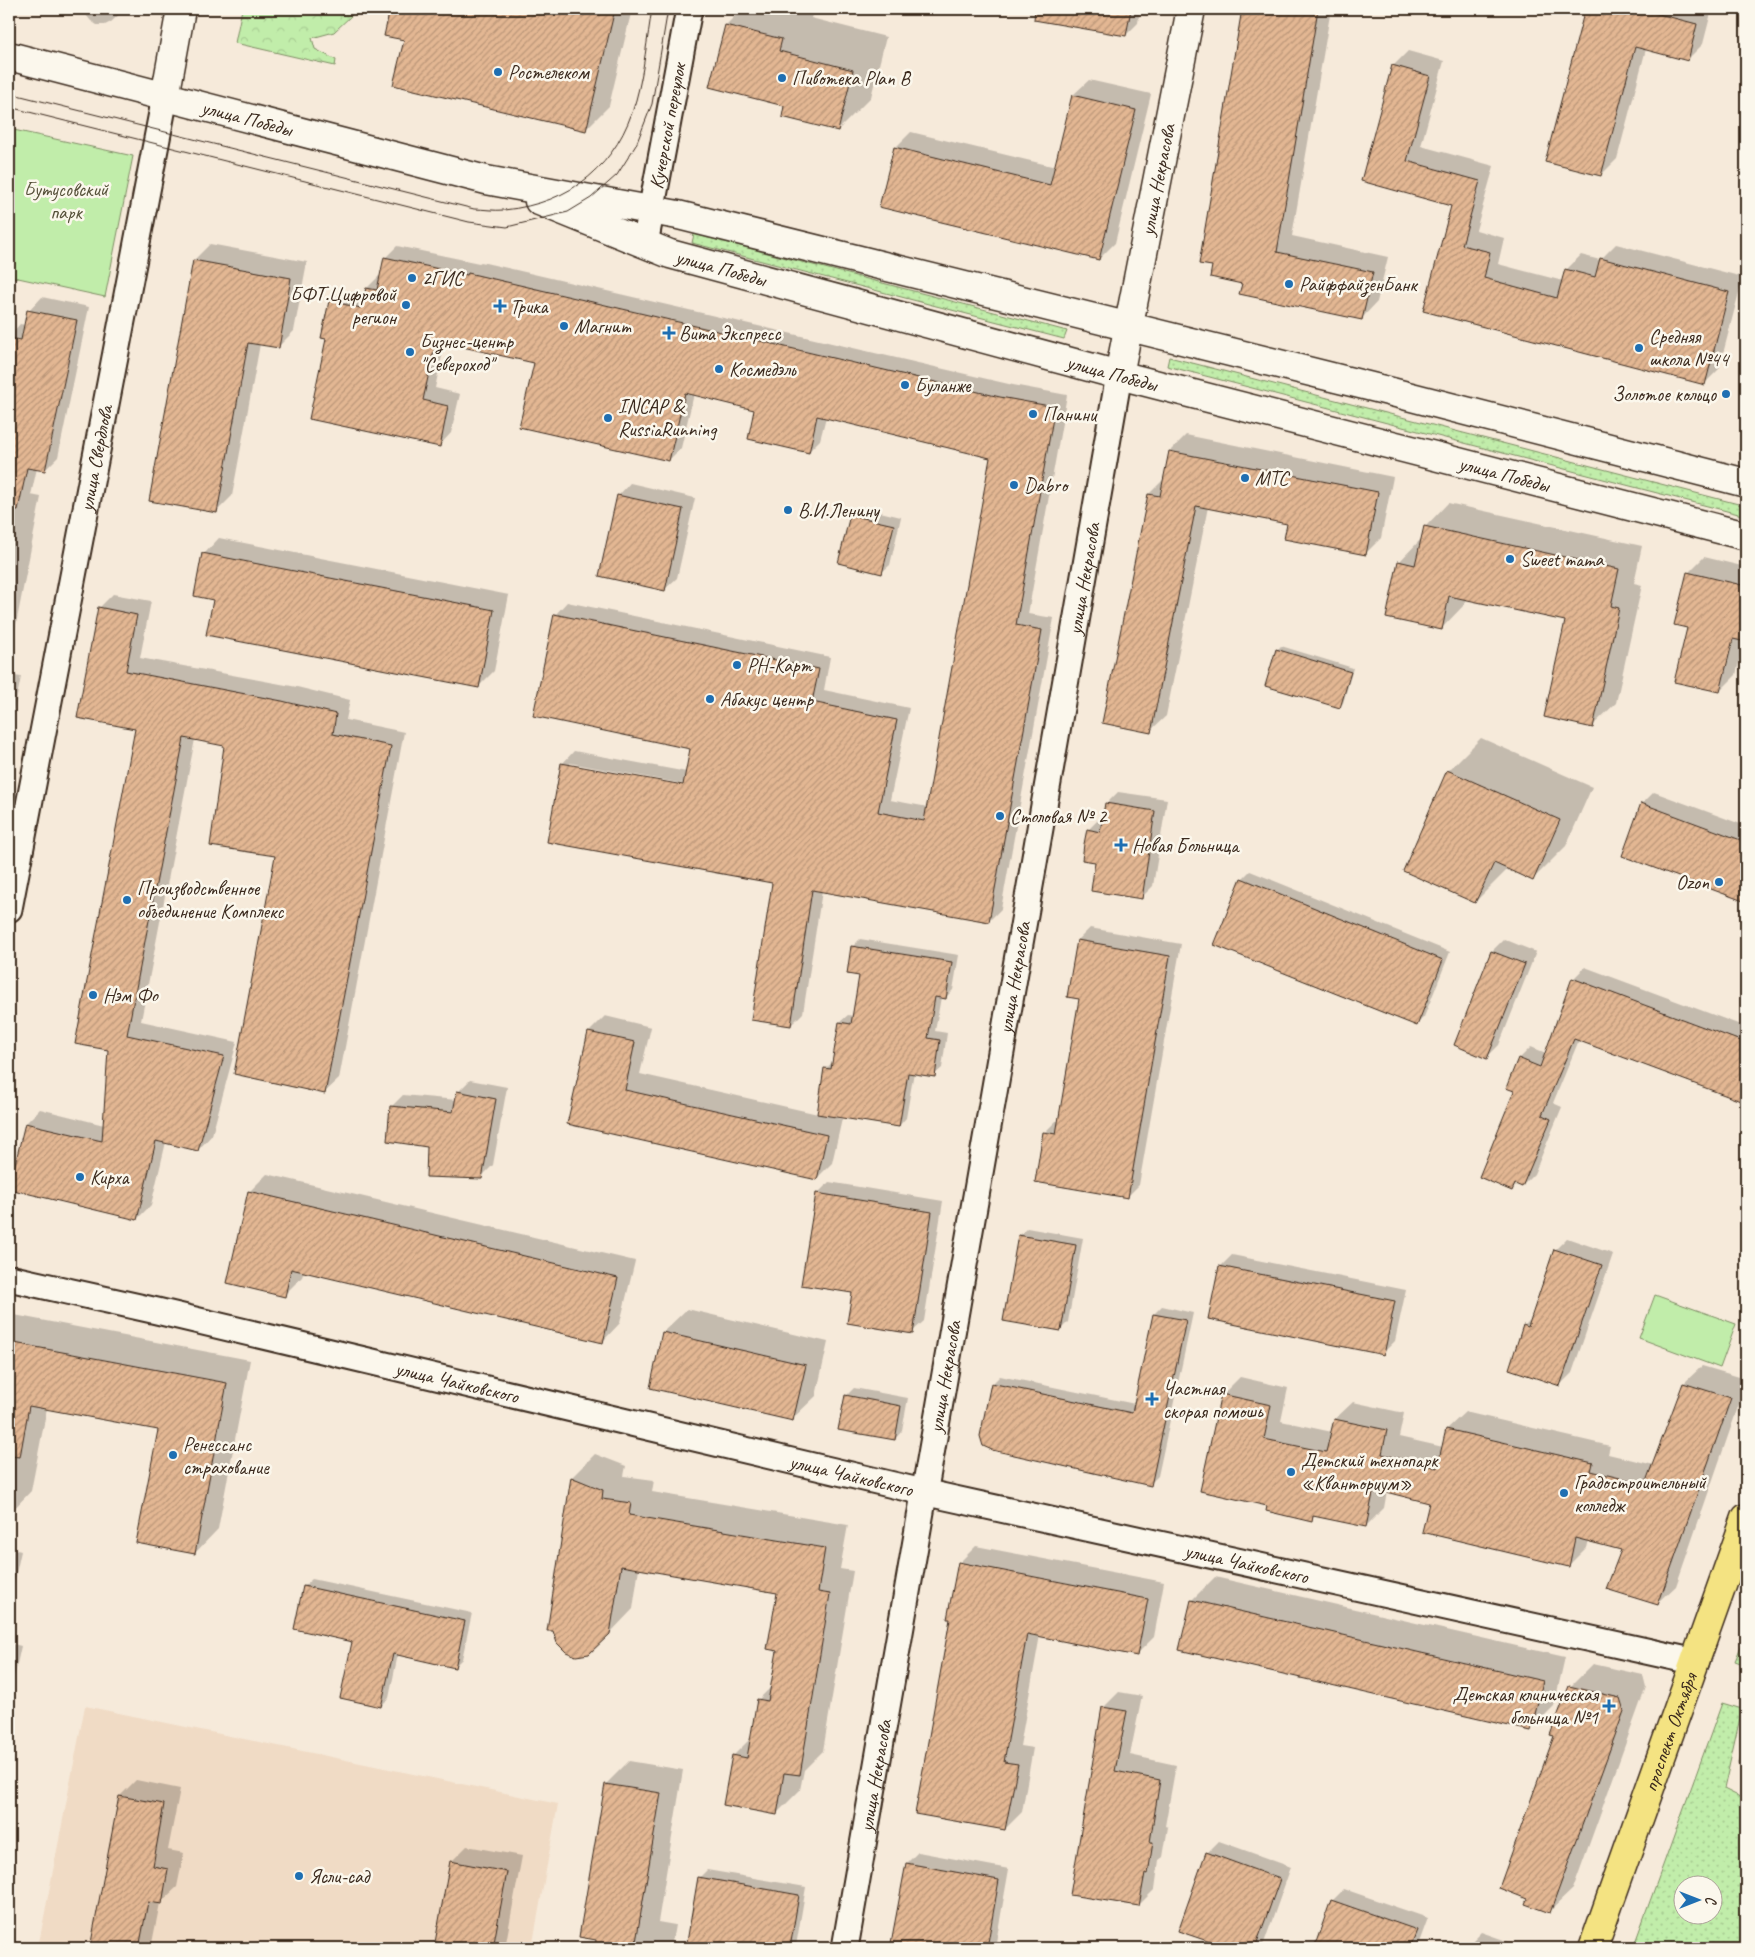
<svg xmlns="http://www.w3.org/2000/svg" width="1755" height="1957" viewBox="0 0 1755 1957" font-family="Caveat,sans-serif">
<defs>
<pattern id="grass-dots" width="8" height="8" patternUnits="userSpaceOnUse" patternTransform="scale(1.25)"><rect width="8" height="8" fill="#c1edaa"/><path d="M2 2h.1M6 6h.1" fill="none" stroke="#a7cb92" stroke-width="1.8" stroke-linecap="round"/></pattern>
<pattern id="forest-crowns" width="20" height="18" patternUnits="userSpaceOnUse" patternTransform="scale(1.25)"><rect width="20" height="18" fill="#c1edaa"/><path d="M2 6a3 3 0 1 1 6 0M12 15a3 3 0 1 1 6 0" fill="none" stroke="#a7cb92"/></pattern>
<pattern id="building-hatch" width="6" height="6" patternUnits="userSpaceOnUse" patternTransform="scale(1.25)"><rect width="6" height="6" fill="#e3b793"/><path d="M-1 1l2-2M0 6l6-6M5 7l2-2" fill="none" stroke="#b99577"/></pattern>
</defs>
<rect width="100%" height="100%" fill="#f6eada"/>
<filter id="ink" filterUnits="userSpaceOnUse"><feTurbulence type="fractalNoise" baseFrequency=".02" numOctaves="2"/><feDisplacementMap in="SourceGraphic" scale="10" xChannelSelector="R" yChannelSelector="G"/><feConvolveMatrix kernelMatrix="1 2 1 2 8 2 1 2 1" color-interpolation-filters="sRGB"/></filter>
<g filter="url(#ink)">
<path fill="#f0dbc5" d="M85 1706 558 1804 532 1948H38Z"/>
<path fill="url(#grass-dots)" stroke="#7e8c64" fill-rule="evenodd" d="M694 234 1067 331 1064 339 692 243Z
M1169 357 1746 506V516L1167 366Z
M1746 1634V1665L1735 1661Z
M1722 1703 1742 1709 1724 1789 1746 1800V1948H1633ZM1682 1884H1712V1914H1682Z"/>
<path fill="url(#forest-crowns)" stroke="#7e8c64" d="M242 9H351L352 15 334 32 312 38 315 49 336 60 335 66 235 43Z"/>
<path fill="#c1edaa" stroke="#7e8c64" d="M9 129 133 156 105 297 9 276Z
M1655 1295 1736 1324 1720 1368 1639 1338Z"/>
<path fill="#0003" fill-rule="evenodd" d="M59 9H125L111 22 105 25H97L91 21 86 15Z
M392 9H632L609 106 585 130 405 39 386 35Z
M742 9H814L811 18 886 37 871 97 838 130 786 106 726 25Z
M1055 9H1140L1138 23 1126 35 1052 22Z
M1243 9H1331L1292 236 1388 257 1377 302 1362 318 1243 284 1214 265 1200 263Z
M1587 9H1712L1703 44 1687 60 1646 49 1617 159 1601 175 1547 161Z
M1408 51 1444 61 1421 146 1494 166 1476 230 1504 238 1498 264 1563 281 1566 270 1581 255 1600 260 1616 244 1743 277 1719 369 1704 384 1425 310 1452 206 1362 180 1393 66Z
M1089 80 1151 94 1115 243 1099 259 895 148 911 132 1056 167 1073 95Z
M210 244 307 262 294 331 278 347 260 344 232 496 216 512 194 260Z
M397 246 479 263 481 262 1013 385 1067 395 1028 614 1054 618 1001 909 989 921 822 891 803 1013 791 1025 773 882 562 764 574 751 687 772 692 748 555 615 567 602 830 657 824 690 909 708 890 800 928 807 991 457 826 417 820 440 808 452 756 409 694 394 681 448 669 460 535 362 445 342 435 388 460 394 451 433 439 446 328 338 330 302 342 290 365 295 367 288 379 276 381 277 385 258ZM570 763 689 785V787L570 766Z
M42 297 89 307 58 457 45 470 37 468 31 495 41 497 9 660V336L20 324 25 325 29 311Z
M1186 435 1393 477 1381 538 1365 554 1288 523 1208 507 1166 716 1150 731 1104 722 1149 494 1165 478 1170 451Z
M630 483 695 498 677 578 665 589 619 495Z
M1448 503 1642 546 1634 583 1642 585 1616 703 1592 726 1567 620 1466 598 1464 605 1441 629 1399 562 1422 538 1425 527Z
M859 507 901 517 890 565 882 572 840 562 851 515Z
M219 538 509 595 494 671 478 687 215 599 204 554Z
M1704 557 1746 567V640H1744L1736 675 1720 691 1688 627V573Z
M113 594 151 601 140 658 297 687 350 700 346 720 404 732 339 1079 324 1093 277 855 226 745 195 739 141 1021 237 1042 212 1135 198 1150 166 1142 151 1205 137 1219 26 1123 40 1109 104 1125 137 728 99 608Z
M1281 646 1353 668 1343 703 1339 707 1277 650Z
M9 675 21 677 9 735Z
M1481 738 1592 787 1566 846 1533 879 1509 868 1475 902 1448 771Z
M1118 792 1167 799 1153 886 1141 898 1097 861 1088 830 1100 818 1104 819 1106 804Z
M1654 792 1746 826V901L1624 856 1642 804Z
M1250 871 1450 952 1424 1017 1416 1025 1242 879Z
M1090 928 1181 944 1139 1185 1127 1197 1044 1133 1056 1121H1059L1081 998 1078 940Z
M860 939 959 955 953 990 946 997H941L935 1031 947 1033 942 1068 934 1075 914 1072 906 1118 899 1126 836 1116V1118L842 1119 832 1163 816 1179 569 1124 589 1032 605 1016 651 1027 640 1074 818 1114 826 1069 834 1060 840 1022 848 1015 854 1016 860 975 852 947Z
M1504 939 1536 952 1499 1045 1487 1057 1455 1045 1492 951Z
M1585 967 1746 1027V1102L1579 1040 1553 1103 1562 1107 1534 1174 1522 1186 1517 1184 1512 1189 1516 1091 1519 1059 1531 1047 1546 1053 1573 979Z
M470 1080 507 1087 493 1165 481 1177 391 1107 403 1095 457 1100 459 1091Z
M267 1174 635 1261 620 1323 603 1341 304 1271 302 1277 284 1295 249 1192Z
M829 1182 943 1201 924 1321 912 1332 853 1292 817 1194Z
M1027 1228 1083 1238 1068 1322 1060 1330 1019 1236Z
M1567 1238 1613 1254 1572 1373 1560 1385 1524 1326 1532 1318 1555 1250Z
M1232 1255 1406 1290 1395 1341 1383 1353 1220 1267Z
M1162 1306 1193 1313 1158 1476 1150 1484 992 1384 1000 1376 1135 1404 1154 1314Z
M687 1309 828 1342 816 1396 792 1419 663 1332Z
M9 1314 250 1360 218 1529 195 1553 159 1429 47 1408 31 1491 9 1514Z
M1702 1366 1746 1379V1384L1676 1586 1658 1603 1623 1549 1588 1540 1586 1548 1568 1566 1430 1502 1387 1491 1384 1508 1366 1526 1316 1515 1311 1520 1269 1505 1222 1395 1240 1377 1288 1388 1281 1421 1332 1432 1335 1419 1353 1402 1404 1413 1399 1437 1443 1447 1447 1429 1465 1412 1610 1446 1608 1454 1654 1465 1684 1383Z
M854 1388 908 1398 902 1431 895 1439 846 1396Z
M595 1454 626 1466 624 1476 654 1480 652 1492 848 1525 840 1569 853 1571 823 1751 804 1770 800 1790 777 1813 733 1756 752 1737 758 1700 772 1686 778 1650V1592L639 1568 633 1609 610 1633 549 1629 572 1477Z
M976 1546 1164 1582 1154 1637 1137 1654 1040 1635 1020 1746 1033 1748 1022 1812 1005 1829 951 1618 959 1563Z
M9 1548 21 1551 9 1605Z
M1215 1577 1565 1657 1554 1706 1531 1729 1192 1600Z
M312 1579 472 1613 462 1659 455 1666 398 1654 389 1698 381 1706 354 1641 304 1586Z
M9 1643 21 1646 9 1700Z
M1593 1664 1643 1675 1646 1687 1573 1889 1549 1912 1556 1735 1570 1687Z
M1119 1692 1142 1696 1130 1755 1176 1765 1165 1826 1168 1827 1163 1857 1159 1860 1155 1889 1139 1905 1103 1708Z
M1746 1741V1768L1737 1765Z
M629 1761 683 1770 658 1922 675 1925 671 1948H596L606 1784Z
M136 1780 180 1789 168 1850 184 1853 177 1887 160 1903 151 1948H91L120 1796Z
M1219 1841 1291 1867 1264 1943 1259 1948H1232L1180 1930 1207 1853Z
M467 1846 522 1856 505 1948H436L451 1862Z
M918 1852 1009 1869 995 1948H892L907 1863Z
M707 1870 806 1887 796 1946 794 1948H755L740 1946 738 1948 688 1947 699 1878Z
M1344 1889 1428 1918 1417 1948H1316L1332 1901Z
M1481 1932 1527 1948H1468L1469 1944Z"/>
<path fill="url(#building-hatch)" stroke="#3b2a1e" d="M390 9H615L586 131 393 85 404 40 384 36Z
M1035 9H1131L1126 36 1034 20Z
M1242 9H1318L1277 252 1373 272 1362 320 1239 294 1242 284 1210 277 1212 266 1199 264Z
M1585 9H1639L1697 24 1688 61 1635 47 1601 176 1545 162Z
M725 25 782 39 779 51 853 70 838 131 782 117 784 106 709 87Z
M1392 65 1430 76 1407 161 1480 181 1462 245 1490 252 1484 278 1557 298 1565 269 1595 277 1600 258 1729 292 1705 385 1423 311 1451 206 1361 181Z
M1072 95 1136 110 1099 260 879 207 894 147 1050 185Z
M384 257 467 275 468 273 1000 397 1055 407 1016 625 1042 630 989 922 812 890 791 1026 751 1020 772 883 547 842 561 763 683 785 690 749 533 716 554 614 819 669 812 702 897 720 878 812 924 821 990 458 817 416 809 453 748 439 754 410 685 393 669 461 519 427 534 363 436 341 423 400 448 406 440 447 309 419 326 339 321 338 329 301 361 308 366 288 377 290Z
M193 260 291 278 279 348 248 343 217 513 149 501Z
M27 310 77 320 45 471 27 468 18 510 9 509V338L21 340Z
M1169 451 1378 492 1366 555 1284 539 1287 524 1196 506 1151 733 1102 723 1148 494 1160 496Z
M617 495 683 509 665 591 599 576Z
M850 515 894 525 882 574 838 563Z
M1424 526 1619 569 1611 606 1619 608 1593 728 1544 717 1565 621 1449 596 1442 630 1386 618 1398 561 1415 565Z
M202 553 494 610 479 688 206 635 213 600 194 596Z
M1687 572 1746 586V642L1733 639 1720 692 1674 682 1687 628 1674 625Z
M98 607 137 615 126 671 282 701 336 714 333 734 391 746 325 1094 234 1074 275 856 210 846 224 746 184 738 127 1035 224 1056 198 1151 156 1141 137 1220 9 1189 25 1123 102 1141 108 1050 75 1044 135 729 77 718Z
M1276 649 1351 672 1340 708 1265 686Z
M1447 770 1560 820 1533 881 1494 863 1475 903 1403 871Z
M1105 803 1155 811 1142 899 1091 891 1095 862 1082 860 1084 844 1087 829 1100 832Z
M1641 803 1746 842V902L1622 856Z
M1241 878 1443 960 1417 1026 1214 945Z
M1077 940 1170 956 1128 1198 1035 1182 1043 1132 1056 1134 1079 999 1067 997Z
M851 946 952 962 946 999 935 997 928 1038 940 1040 935 1077 908 1073 899 1127 817 1114 824 1068 831 1069 839 1022 851 1024 859 976 847 974Z
M1491 951 1525 964 1487 1059 1454 1045Z
M1572 978 1746 1043V1103L1574 1039 1542 1115 1551 1119 1522 1187 1515 1184 1512 1191 1479 1177 1514 1091 1506 1088 1518 1058 1540 1067Z
M588 1032 635 1042 625 1090 827 1135 817 1180 567 1124Z
M457 1091 496 1099 482 1179 426 1177 427 1147 387 1141 390 1106 453 1112Z
M248 1191 618 1278 603 1343 291 1269 285 1297 227 1283Z
M816 1193 932 1212 913 1334 847 1323 852 1293 801 1285Z
M1018 1235 1076 1245 1061 1331 1003 1321Z
M1554 1249 1602 1265 1560 1386 1509 1369 1523 1325 1528 1327Z
M1219 1266 1395 1301 1384 1355 1208 1319Z
M1153 1314 1186 1320 1151 1486 992 1450 983 1446 980 1436 991 1383 1132 1413Z
M662 1332 806 1365 793 1421 650 1388Z
M9 1342 227 1383 195 1554 136 1543 158 1430 29 1406 20 1457 9 1456Z
M1683 1383 1731 1398 1658 1605 1606 1589 1621 1550 1575 1538 1569 1567 1422 1532 1429 1503 1374 1489 1366 1527 1313 1516 1312 1522 1266 1511 1267 1506 1200 1491 1221 1394 1271 1405 1264 1439 1326 1452 1334 1419 1387 1430 1382 1454 1437 1468 1446 1429 1593 1463 1591 1471 1645 1484Z
M845 1395 901 1406 895 1440 838 1430Z
M571 1477 603 1490 602 1499 631 1503 629 1515 825 1548 818 1592 830 1594 800 1775 784 1773 777 1815 723 1805 732 1755 747 1758 757 1699 768 1701 777 1651 767 1649 777 1593 621 1566 610 1634 589 1654 576 1656 566 1652 557 1643 553 1631H547Z
M958 1562 1148 1599 1137 1656 1027 1634 1004 1762 1018 1764 1005 1830 915 1814 950 1619H947Z
M303 1586 465 1621 455 1668 393 1654 381 1707 340 1698 352 1642 294 1629Z
M1191 1600 1543 1681 1531 1731 1179 1650Z
M1569 1686 1620 1698 1624 1711 1550 1913 1525 1904 1527 1899 1499 1888 1554 1736 1550 1735Z
M1102 1707 1127 1711 1115 1771 1160 1780 1150 1842H1153L1148 1874 1145 1873 1139 1906 1070 1895Z
M605 1784 661 1793 635 1948H595L596 1940 579 1937Z
M119 1796 164 1804 153 1866 168 1869 162 1904 148 1902 139 1948H90Z
M1206 1852 1280 1879 1255 1948H1228L1178 1931Z
M450 1861 507 1872 493 1948H434Z
M906 1863 999 1880 987 1948H918L891 1943Z
M698 1877 799 1895 790 1948H686Z
M1331 1900 1417 1930 1410 1948H1314Z"/>
<g fill="none" stroke-linecap="round" stroke-linejoin="round">
<g stroke="#3b2a1e" stroke-width="29">
<g id="minor">
<path id="s1" d="M645 244 689 9"/>
<path id="s2" d="M9 909 165 97"/>
<path id="s3" d="M9 1278 157 1311 923 1492 1696 1662"/>
<path id="s4" d="M845 1948 1119 375"/>
</g>
</g>
<g stroke="#3b2a1e" stroke-width="31">
<g id="tertiary">
<path d="M165 97 181 9"/>
<path id="s5" d="M1119 375 1191 9"/>
</g>
</g>
<g stroke="#3b2a1e" stroke-width="31">
<g id="secondary">
<path id="s6" d="M9 56 486 180 678 215 1384 390 1746 483"/>
<path id="s7" d="M539 201 670 254 1119 375 1746 536"/>
</g>
</g>
<g stroke="#3b2a1e" stroke-width="31">
<g id="primary">
<path id="s8" d="M1593 1948 1746 1518"/>
</g>
</g>
<use href="#minor" stroke="#fbf7ec" stroke-width="25"/>
<use href="#tertiary" stroke="#fbf7ec" stroke-width="28"/>
<use href="#secondary" stroke="#fbf7ec" stroke-width="28"/>
<use href="#primary" stroke="#f4e382" stroke-width="28"/>
<path stroke="#3b2a1e" stroke-width="1" d="M9 93 474 209C484 209 494 211 504 210 572 203 618 165 636 100 644 71 647 39 652 9
M9 107 469 222 507 227 568 212 591 198 617 175 636 145 652 104 668 9"/>
</g>
</g>
<g fill="#1f6fb2" stroke="#fbf7ec" stroke-width="2">
<circle cx="498" cy="72" r="5"/>
<circle cx="782" cy="78" r="5"/>
<circle cx="412" cy="278" r="5"/>
<circle cx="1289" cy="284" r="5"/>
<circle cx="406" cy="305" r="5"/>
<path d="M497.5 298.5h5v5h5v5h-5v5h-5v-5h-5v-5h5z"/>
<circle cx="564" cy="326" r="5"/>
<path d="M666.5 325.5h5v5h5v5h-5v5h-5v-5h-5v-5h5z"/>
<circle cx="1639" cy="348" r="5"/>
<circle cx="410" cy="352" r="5"/>
<circle cx="719" cy="369" r="5"/>
<circle cx="905" cy="385" r="5"/>
<circle cx="1726" cy="394" r="5"/>
<circle cx="1033" cy="414" r="5"/>
<circle cx="608" cy="418" r="5"/>
<circle cx="1245" cy="478" r="5"/>
<circle cx="1014" cy="485" r="5"/>
<circle cx="788" cy="510" r="5"/>
<circle cx="1510" cy="559" r="5"/>
<circle cx="737" cy="665" r="5"/>
<circle cx="710" cy="699" r="5"/>
<circle cx="1000" cy="816" r="5"/>
<path d="M1118.5 837.5h5v5h5v5h-5v5h-5v-5h-5v-5h5z"/>
<circle cx="1719" cy="882" r="5"/>
<circle cx="127" cy="900" r="5"/>
<circle cx="93" cy="995" r="5"/>
<circle cx="80" cy="1177" r="5"/>
<path d="M1149.5 1391.5h5v5h5v5h-5v5h-5v-5h-5v-5h5z"/>
<circle cx="173" cy="1455" r="5"/>
<circle cx="1291" cy="1472" r="5"/>
<circle cx="1564" cy="1493" r="5"/>
<path d="M1606.5 1698.5h5v5h5v5h-5v5h-5v-5h-5v-5h5z"/>
<circle cx="299" cy="1876" r="5"/>
</g>
<g text-anchor="middle" stroke-width="5" stroke-linejoin="round" paint-order="stroke">
<g font-size="20" fill="#3b2a1e" stroke="#fbf7ec" text-anchor="start">
<text x="508" y="79">Ростелеком</text>
<text x="792" y="85">Пивотека Plan B</text>
<text x="422" y="285">2ГИС</text>
<text x="1299" y="291">РайффайзенБанк</text>
<text x="396" y="301" text-anchor="end">БФТ.Цифровой<tspan x="396" dy="23">регион</tspan></text>
<text x="510" y="313">Трика</text>
<text x="574" y="333">Магнит</text>
<text x="679" y="340">Вита Экспресс</text>
<text x="1649" y="343">Средняя<tspan x="1649" dy="23">школа №44</tspan></text>
<text x="420" y="348">Бизнес-центр<tspan x="420" dy="23">"Североход"</tspan></text>
<text x="729" y="376">Космедэль</text>
<text x="915" y="392">Буланже</text>
<text x="1716" y="401" text-anchor="end">Золотое кольцо</text>
<text x="618" y="413">INCAP &amp;<tspan x="618" dy="23">RussiaRunning</tspan></text>
<text x="1043" y="421">Панини</text>
<text x="1255" y="485">МТС</text>
<text x="1024" y="492">Dabro</text>
<text x="798" y="517">В.И.Ленину</text>
<text x="1520" y="566">Sweet mama</text>
<text x="747" y="672">РН-Карт</text>
<text x="720" y="706">Абакус центр</text>
<text x="1010" y="823">Столовая № 2</text>
<text x="1132" y="852">Новая Больница</text>
<text x="1709" y="889" text-anchor="end">Ozon</text>
<text x="137" y="895">Производственное<tspan x="137" dy="23">объединение Комплекс</tspan></text>
<text x="103" y="1002">Нэм Фо</text>
<text x="90" y="1184">Кирха</text>
<text x="1163" y="1395">Частная<tspan x="1163" dy="23">скорая помошь</tspan></text>
<text x="183" y="1451">Ренессанс<tspan x="183" dy="23">страхование</tspan></text>
<text x="1301" y="1467">Детский технопарк<tspan x="1301" dy="23">«Кванториум»</tspan></text>
<text x="1574" y="1489">Градостроительный<tspan x="1574" dy="23">колледж</tspan></text>
<text x="1598" y="1701" text-anchor="end">Детская клиническая<tspan x="1598" dy="23">больница №1</tspan></text>
<text x="309" y="1883">Ясли-сад</text>
</g>
<g font-size="20" fill="#3b2a1e" stroke="#fbf7ec">
<text dy="7" stroke="none"><textPath href="#s6" startOffset="246">улица Победы</textPath></text>
<text dy="7" stroke="none"><textPath href="#s1" startOffset="120">Кучерской переулок</textPath></text>
<text dy="7" stroke="none"><textPath href="#s5" startOffset="199">улица Некрасова</textPath></text>
<text dy="7" stroke="none"><textPath href="#s7" startOffset="194">улица Победы</textPath></text>
<text dy="7" stroke="none"><textPath href="#s7" startOffset="599">улица Победы</textPath></text>
<text dy="7" stroke="none"><textPath href="#s2" startOffset="459">улица Свердлова</textPath></text>
<text dy="7" stroke="none"><textPath href="#s7" startOffset="1004">улица Победы</textPath></text>
<text dy="7" stroke="none"><textPath href="#s4" startOffset="1390">улица Некрасова</textPath></text>
<text dy="7" stroke="none"><textPath href="#s4" startOffset="985">улица Некрасова</textPath></text>
<text dy="7" stroke="none"><textPath href="#s4" startOffset="580">улица Некрасова</textPath></text>
<text dy="7" stroke="none"><textPath href="#s3" startOffset="460">улица Чайковского</textPath></text>
<text dy="7" stroke="none"><textPath href="#s3" startOffset="865">улица Чайковского</textPath></text>
<text dy="7" stroke="none"><textPath href="#s3" startOffset="1270">улица Чайковского</textPath></text>
<text dy="7" stroke="none"><textPath href="#s8" startOffset="229">проспект Октября</textPath></text>
<text dy="7" stroke="none"><textPath href="#s4" startOffset="175">улица Некрасова</textPath></text>
</g>
<g font-size="20" fill="#56513a" stroke="#fbf7ec">
<text x="66" y="196">Бутусовский<tspan x="66" dy="23">парк</tspan></text>
</g>
</g>
<rect width="1755" height="1957" fill="none" stroke="#fbf7ec" stroke-width="30"/>
<rect x="15" y="15" width="1725" height="1927" fill="none" stroke="#3b2a1e" stroke-width="2" filter="url(#ink)"/>
<g transform="translate(1698 1900) rotate(90)"><circle r="24" fill="#fbf7ec" stroke="#aea59a"/>
<path d="M0-4L9 19L0 12L-9 19Z" fill="#1f6fb2"/>
<text y="-8" font-size="14" font-weight="bold" text-anchor="middle" fill="#3b2a1e">С</text>
</g>
</svg>
